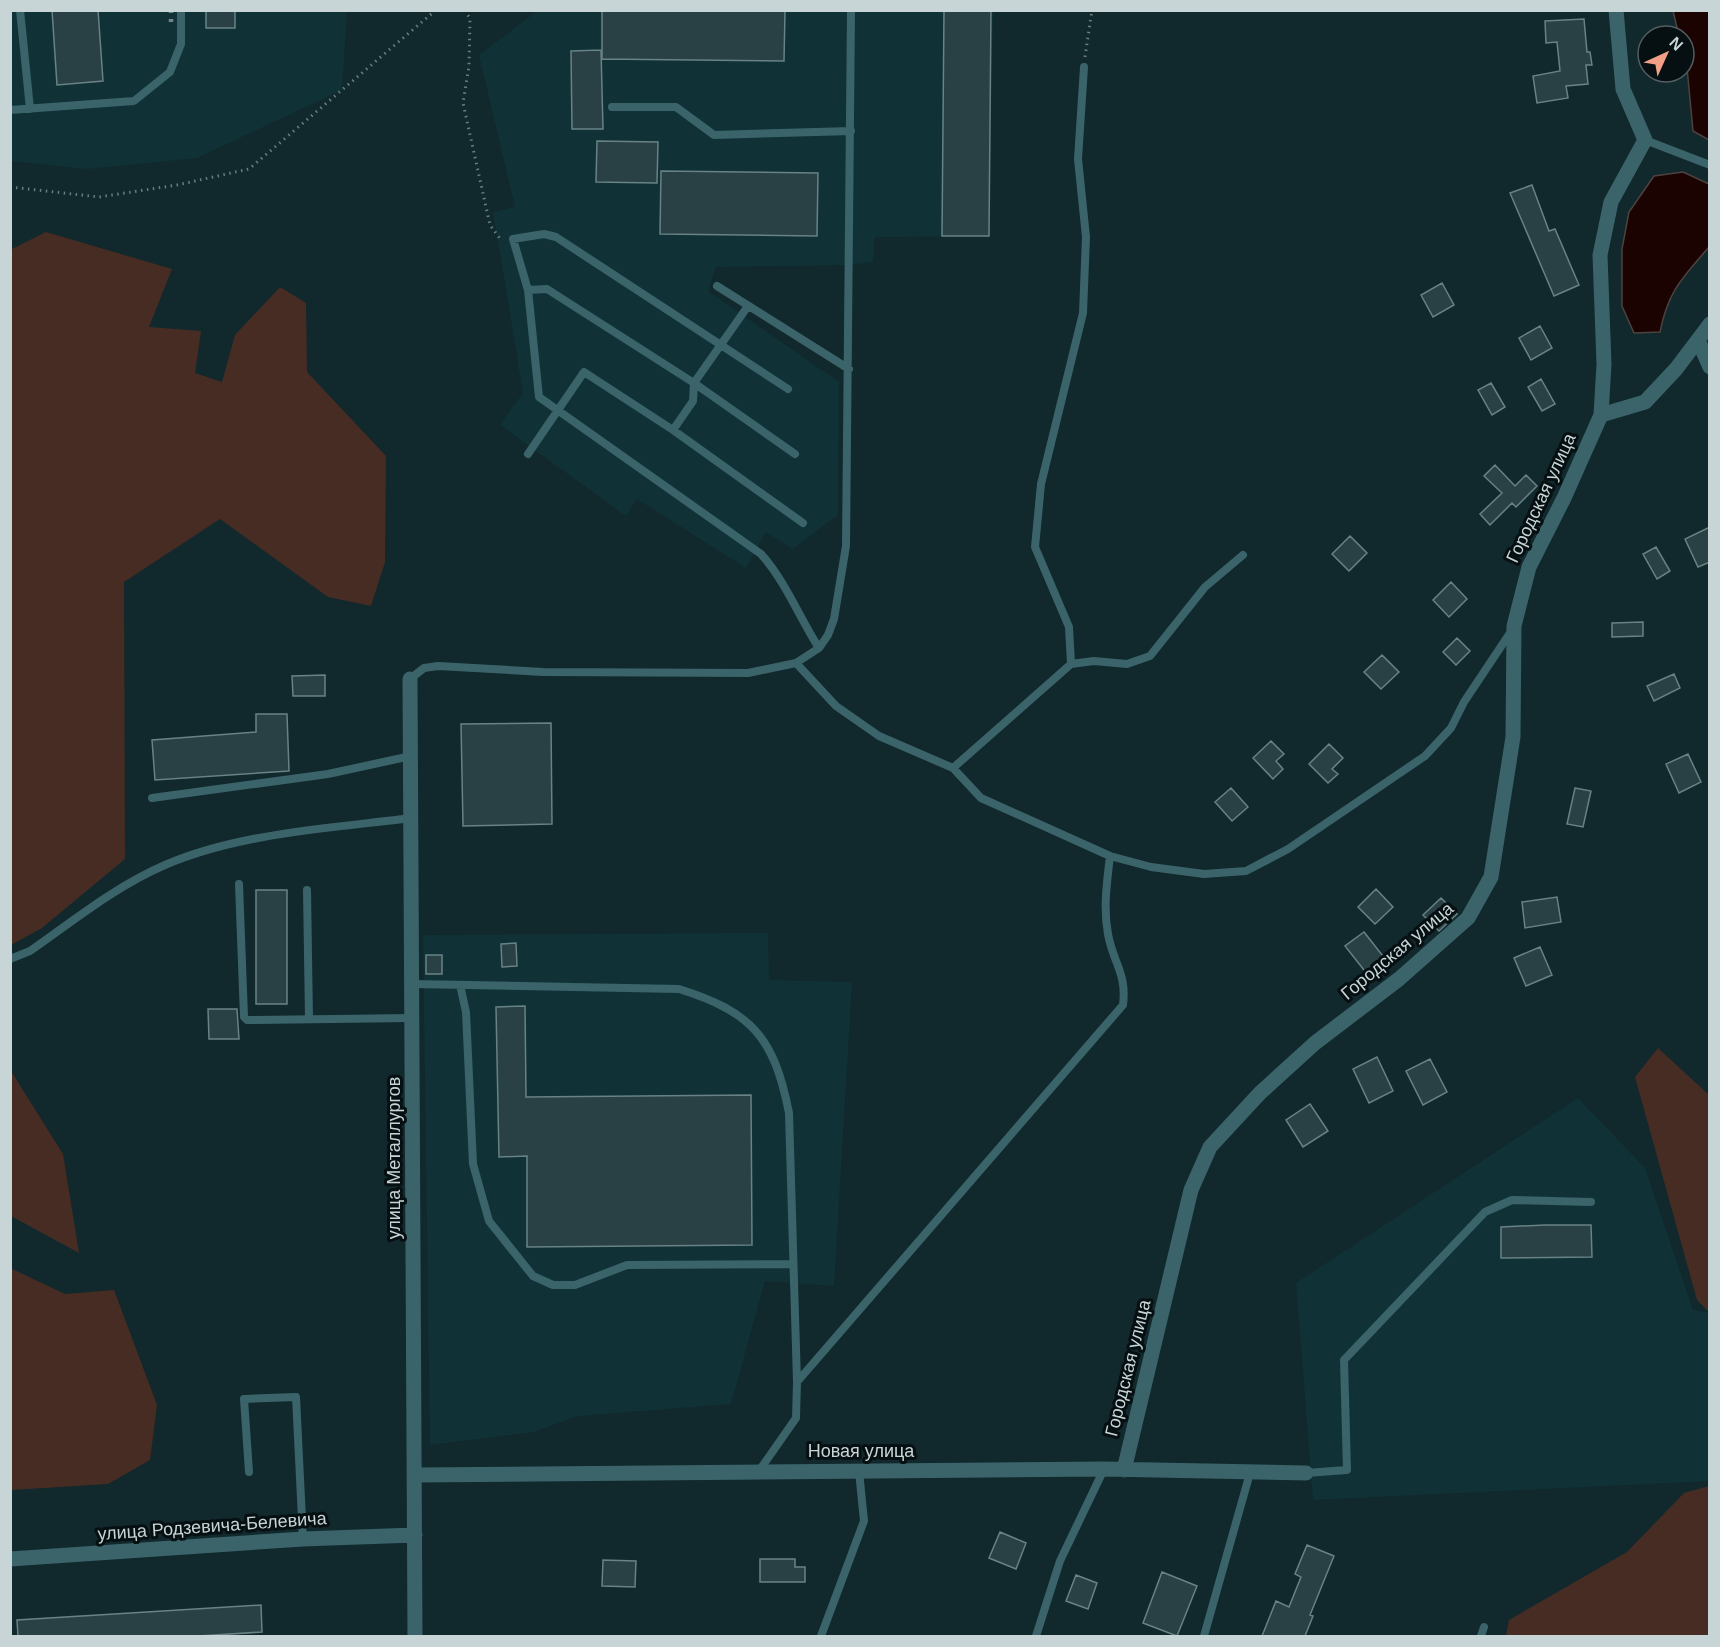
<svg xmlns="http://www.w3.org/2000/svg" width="1720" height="1647" viewBox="0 0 1720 1647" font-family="Arial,sans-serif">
<rect width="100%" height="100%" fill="#11282c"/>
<path fill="#103237" d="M11 11H347L342 90 197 158 87 169 11 161Z
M537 11H993L989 236 875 237 873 262 849 265 716 267 708 291 839 382 838 515 793 549 766 532 746 568 637 499 626 516 500 425 523 393 493 212 515 207 479 55Z
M768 933 769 980 852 982 834 1286 765 1281 731 1404 578 1416 534 1432 430 1445 423 935Z
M1578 1098 1645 1168 1693 1310 1709 1313V1481L1313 1500 1296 1283Z"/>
<path fill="#472c24" d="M46 232 172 269 149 327 201 331 195 373 222 382 235 335 280 287 306 303 307 372 386 456 385 562 371 606 328 597 220 519 124 582 125 859 42 928 11 945 10 250Z
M1658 1048 1709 1095V1312L1697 1300 1635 1077Z
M11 1071 63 1154 79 1253 11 1216Z
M10 1268 65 1294 114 1290 157 1405 150 1460 108 1484 11 1490Z
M1709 1486V1636H1506L1509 1620 1627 1552 1684 1493Z"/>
<path fill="#1a0300" stroke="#4e4240" stroke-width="1.5" d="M1673 11H1709V140L1693 131 1684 36H1679Z
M1683 172 1709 184V247C1683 277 1668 291 1660 332L1634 333 1622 306V249L1629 212 1654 176Z"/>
<path fill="#294044" stroke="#688286" stroke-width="1.5" d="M52 10H98L103 81 57 85Z
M206 10H235V28H206Z
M602 10H785L784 61 602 59Z
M944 10H991L989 236H942Z
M1584 19 1587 52H1590L1592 65H1586L1588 84 1566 86 1568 98 1537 103 1533 76 1560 71 1557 42 1546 43 1545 21Z
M601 50 603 129H572L571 51Z
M597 141 658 142 657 183 596 182Z
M661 171 818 173 817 236 660 234Z
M1532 185 1549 231 1555 229 1579 285 1554 296 1510 193Z
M1442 283 1454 305 1433 317 1421 295Z
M1540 326 1552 348 1531 360 1519 338Z
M1541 379 1555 404 1542 411 1528 387Z
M1491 383 1505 407 1492 415 1478 390Z
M1495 465 1515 486 1526 475 1537 486 1516 507 1512 503 1490 525 1480 514 1502 493 1484 476Z
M1710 527V562L1698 567 1685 539Z
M1350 536 1367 553 1349 571 1332 554Z
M1656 547 1670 571 1657 579 1643 554Z
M1451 582 1467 599 1449 617 1433 600Z
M1643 622V636L1612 637V623Z
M1457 638 1470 651 1456 665 1443 652Z
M1382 655 1399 672 1381 689 1364 672Z
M1674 674 1680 688 1654 701 1647 686Z
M325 675V696H293L292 676Z
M256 714H287L289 771 155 780 152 740 256 732Z
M551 723 552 824 463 826 461 724Z
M1271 741 1284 754 1276 761 1283 769 1273 779 1253 758Z
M1329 744 1343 758 1332 769 1338 774 1328 783 1309 764Z
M1688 754 1701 782 1679 793 1666 764Z
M1231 788 1248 807 1232 821 1215 802Z
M1575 788 1591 791 1583 827 1567 824Z
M1376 889 1393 907 1375 924 1358 907Z
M256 890H287V1004H256Z
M1557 897 1561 922 1525 928 1522 902Z
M1441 898 1457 914 1439 931 1423 915Z
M1364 932 1390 965 1371 979 1345 946Z
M516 943 517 966 502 967 501 944Z
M1540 947 1552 975 1526 986 1514 958Z
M426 955H442V974H426Z
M525 1006 526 1097 751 1095 752 1245 527 1247V1156L499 1157 496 1007Z
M208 1009H237L239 1039H209Z
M1377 1057 1393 1091 1369 1103 1353 1069Z
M1430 1059 1447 1092 1423 1105 1406 1071Z
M1310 1104 1328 1131 1303 1147 1286 1120Z
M1545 1225H1591L1592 1257 1501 1258V1227Z
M1000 1532 1026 1543 1016 1569 989 1558Z
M1307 1545 1334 1556 1310 1615 1313 1616 1305 1636H1262L1276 1601 1289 1607 1301 1577 1295 1574Z
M760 1559H795V1567H805V1582H760Z
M603 1560 636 1561 635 1587 602 1586Z
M1162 1572 1197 1586 1177 1636 1143 1623Z
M1076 1575 1097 1583 1088 1609 1066 1601Z
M261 1605 262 1632 198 1636H18L17 1620Z"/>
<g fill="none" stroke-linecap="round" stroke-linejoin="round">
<path stroke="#6a7d80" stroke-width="3" stroke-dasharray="1.5 4.5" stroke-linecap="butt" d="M465 10 470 19 469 66 463 103 490 225 501 240
M1085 57 1092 10
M10 187 99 197 177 185 249 169 436 10"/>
<path stroke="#3a646a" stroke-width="8" d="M20 10 30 109
M612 107H676L714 135 851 131
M10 110 134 101 170 72 181 44V10
M1645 140 1710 165
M717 286 849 369
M528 290 547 289 694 383 795 454
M788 389 556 237 544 234 513 239 528 290 539 397 761 554C786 582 799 617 819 648
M673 430 803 523
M528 454 584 372 673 430 693 401 694 383 748 306
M796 663 836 706 879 736 953 768 981 798 1110 856 1151 867 1204 874 1246 871 1288 849 1425 756 1451 728 1464 702 1512 630
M1071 664 1069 627 1035 547 1041 484 1083 313 1086 237 1078 159 1084 67
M410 679 424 668 438 666 543 672 748 673 796 663 819 648 828 635 834 619 846 546 851 10
M953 768 1071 664 1094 661 1127 664 1150 656 1205 587 1243 555
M152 798 328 774 411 756
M239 884 244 1017 247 1020 412 1018
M307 890 309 1019
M10 959 30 951C73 921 116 886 165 865 239 833 332 828 412 818
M412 984 679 989C752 1012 774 1037 789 1113L797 1382
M460 985 466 1012 473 1164 489 1221 533 1276 553 1285H575L627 1265 793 1264
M759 1471 796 1418 797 1382 1123 1005C1127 973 1113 963 1108 934 1103 908 1107 882 1110 856
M249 1472 244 1399 296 1397 303 1539
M1306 1473 1347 1470 1344 1360 1485 1212 1512 1200 1591 1202
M821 1636 864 1521 859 1471
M1036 1636 1060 1561 1104 1469
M1204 1636 1250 1473
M1481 1636 1484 1627"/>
<path stroke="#3a646a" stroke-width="15" d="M1698 340 1710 367
M1601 415 1645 402 1676 369 1710 324
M410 679 415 1636
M1124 1470 1191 1190 1210 1147 1260 1093 1315 1043 1399 979 1468 918 1491 877 1513 737 1514 626 1529 567 1564 498 1601 415 1604 364 1600 255 1611 202 1645 140 1623 89 1616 10
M416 1475 1104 1469 1306 1473
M10 1559 303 1539 415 1535"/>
<path stroke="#728588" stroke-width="4.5" stroke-dasharray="3 6" stroke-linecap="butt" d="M171 10V28"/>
</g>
<g text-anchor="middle" stroke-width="6" stroke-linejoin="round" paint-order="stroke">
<g font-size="18" fill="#c7d5d7" stroke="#060f11">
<text transform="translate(1541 498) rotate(-65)" y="6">Городская улица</text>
<text transform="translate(1397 951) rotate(-40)" y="6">Городская улица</text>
<text transform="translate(394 1158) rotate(-90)" y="6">улица Металлургов</text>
<text transform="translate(1128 1368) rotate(-76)" y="6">Городская улица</text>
<text x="861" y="1457">Новая улица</text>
<text transform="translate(212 1526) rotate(-4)" y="6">улица Родзевича-Белевича</text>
</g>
</g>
<rect width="1720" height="1647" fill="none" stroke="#c7d5d7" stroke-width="24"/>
<g transform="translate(1666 54) rotate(45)"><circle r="28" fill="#060f11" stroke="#535e60" stroke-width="1.5"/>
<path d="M0-4.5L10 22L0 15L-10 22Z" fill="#f39f85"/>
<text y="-9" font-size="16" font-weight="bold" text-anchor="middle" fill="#c7d5d7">N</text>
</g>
</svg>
